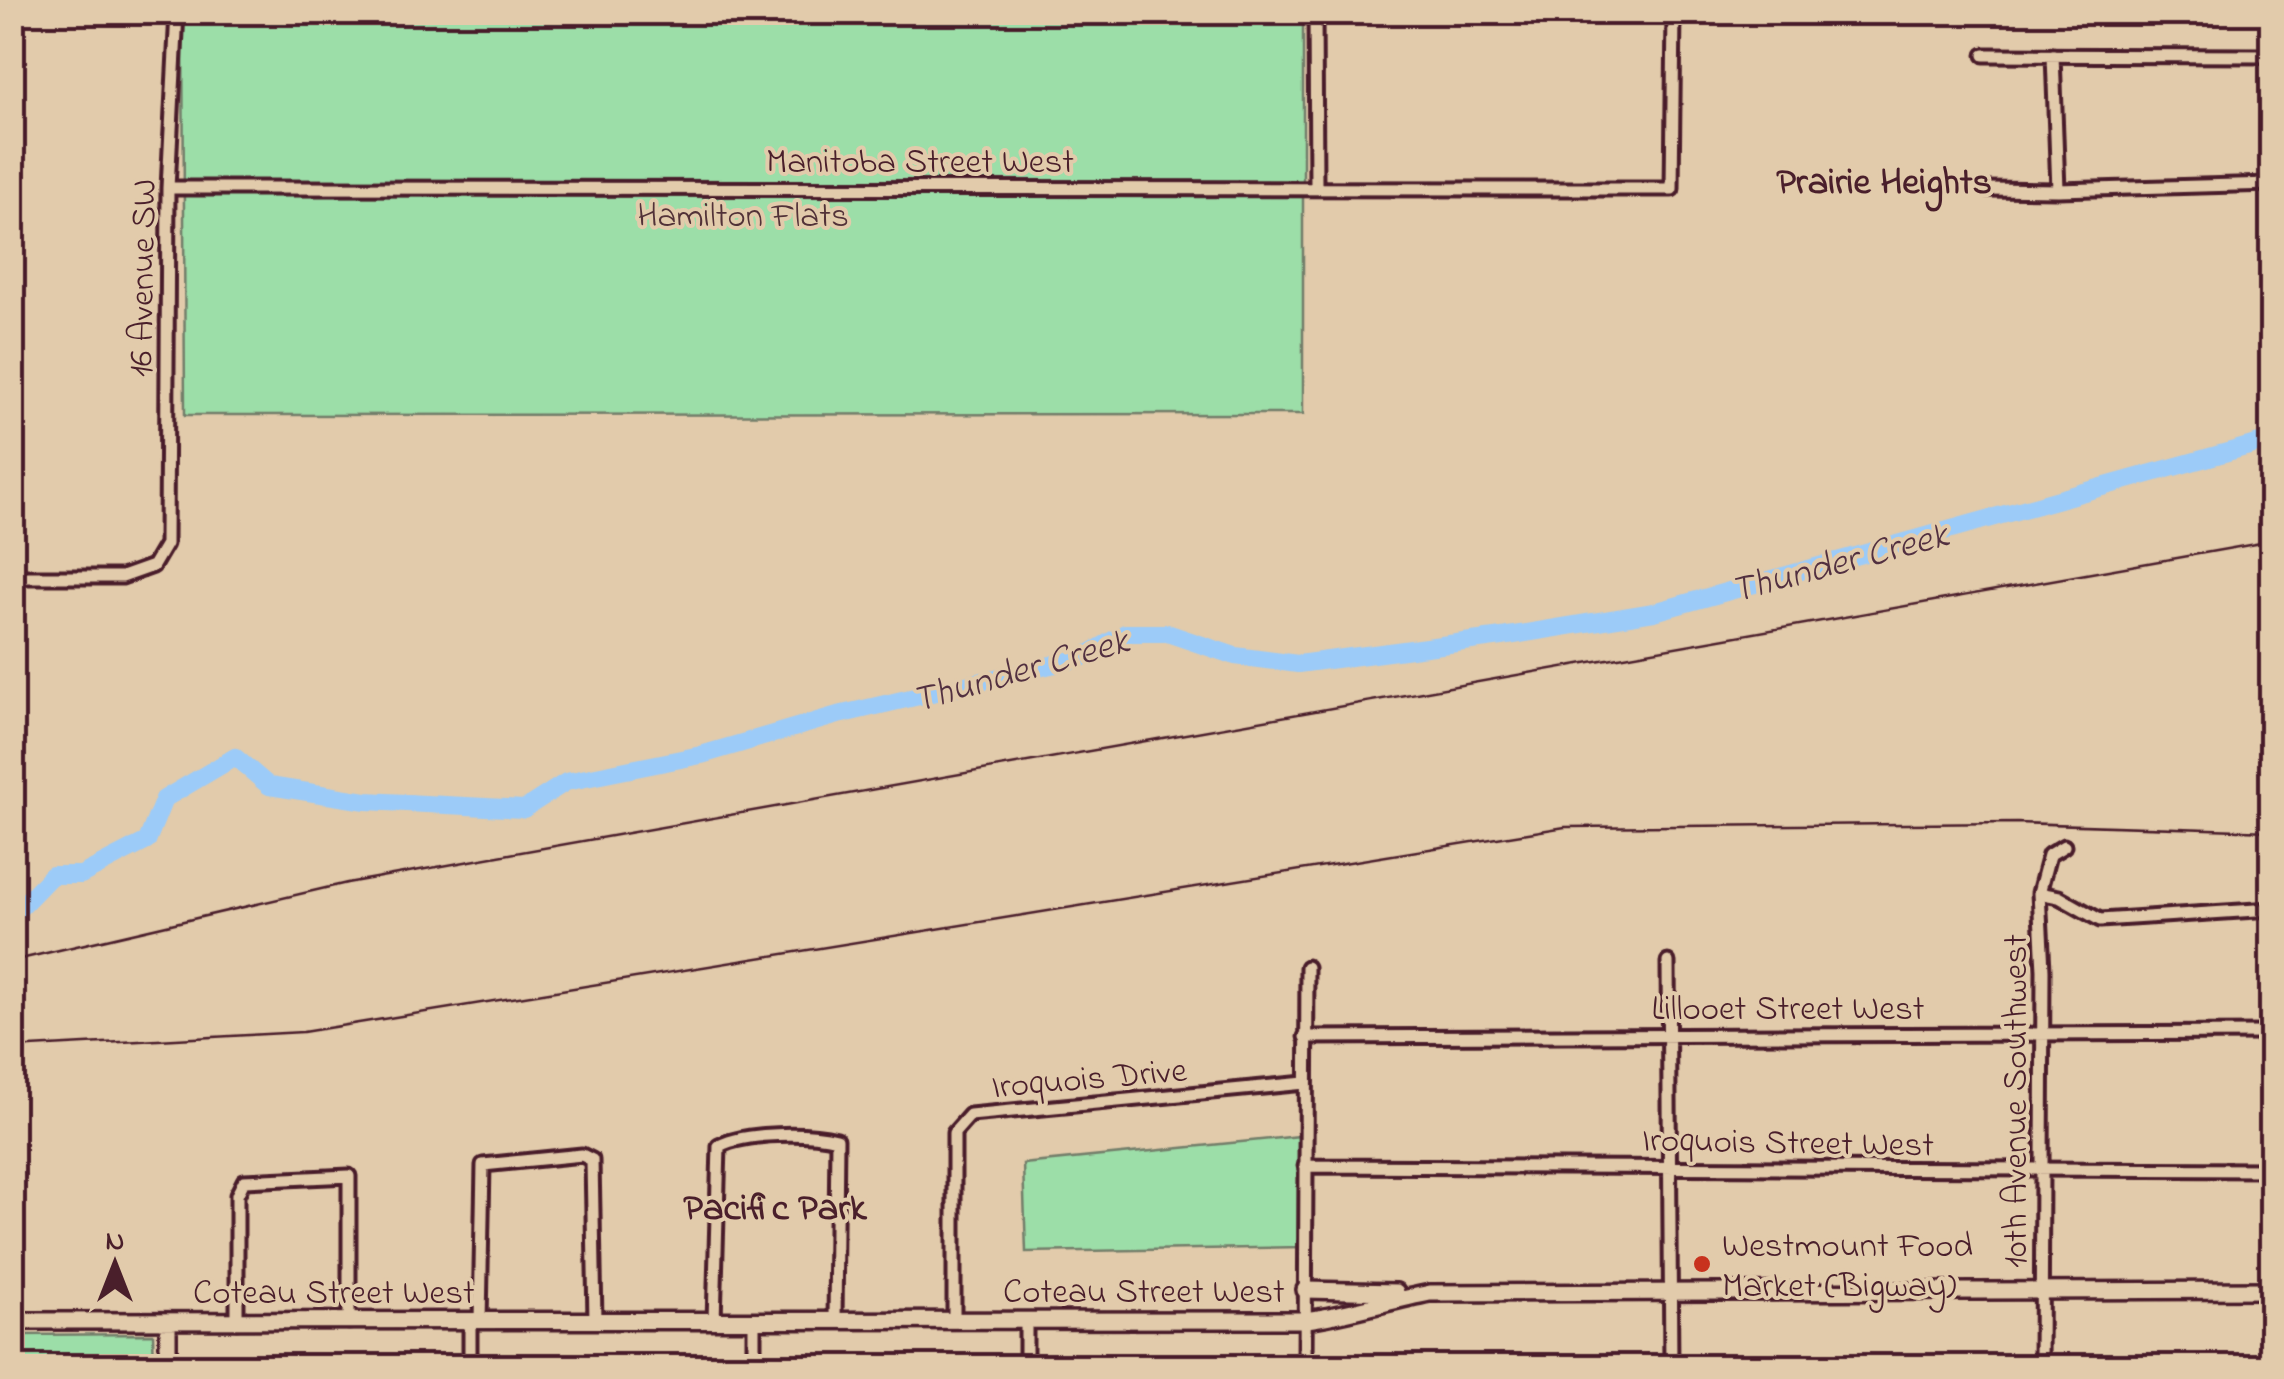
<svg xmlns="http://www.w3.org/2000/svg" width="2284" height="1379" viewBox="0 0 2284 1379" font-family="'Indie Flower',sans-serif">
<rect width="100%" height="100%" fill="#e2cbab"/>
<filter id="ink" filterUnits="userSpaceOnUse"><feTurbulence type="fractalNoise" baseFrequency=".01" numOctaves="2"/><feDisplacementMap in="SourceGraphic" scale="20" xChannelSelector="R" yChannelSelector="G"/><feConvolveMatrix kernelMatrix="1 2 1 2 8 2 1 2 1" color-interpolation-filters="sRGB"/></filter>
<g filter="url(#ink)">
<path fill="#9cdea8" stroke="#737e6a" stroke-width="2.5" d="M183 13H1303V414L185 415Z
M1300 1136 1304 1247 1026 1252 1023 1164Z
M153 1334 154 1366H13V1335Z"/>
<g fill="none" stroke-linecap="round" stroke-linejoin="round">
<path stroke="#9ccbf8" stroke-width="18" d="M12 916 52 875H81L147 841 164 799 235 757 269 786 366 801 524 809 566 782 701 755 838 715 1081 658 1125 633H1167L1235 656 1298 664 1502 637 1654 612 2267 441 2272 443"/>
<g stroke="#4a1f2b" stroke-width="19">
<path id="street" d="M1315 12 1316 188
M1984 55 2272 56
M2053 55 2058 190
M168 188 1672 189 1674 12
M1986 189 2058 190 2272 184
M12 577H122L153 566 166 544 168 188 177 12
M2039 893 2059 897 2100 920 2272 909
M1668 962 1671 1366
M1305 1037 2272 1033
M1305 1166 2272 1170
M470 1321V1366
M480 1321 483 1165 582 1155 592 1160 595 1321
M714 1321 719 1146C746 1132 808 1132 837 1139L835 1320
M754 1321V1366
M954 1321V1133L970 1115 1305 1083
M237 1322V1195L244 1181 349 1176V1322
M1026 1366V1320
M1305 1366 1307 967
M2041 1366 2043 970 2039 893 2049 855 2064 846"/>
</g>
<g stroke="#4a1f2b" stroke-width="22">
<path id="secondary" d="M1305 1290 1396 1292
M12 1321 1305 1320C1347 1315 1388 1301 1430 1293L2272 1290
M168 1322V1366"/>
</g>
<use href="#street" stroke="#e2cbab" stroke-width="11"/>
<use href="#secondary" stroke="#e2cbab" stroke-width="15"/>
<path stroke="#4a1f2b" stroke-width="2.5" d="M12 961 347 883 2272 541
M12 1048 303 1032 1565 827 2017 823 2272 831"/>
</g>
</g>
<circle fill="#c8321e" stroke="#e2cbab" stroke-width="4" cx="1702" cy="1264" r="10"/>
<g text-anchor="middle" stroke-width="8" stroke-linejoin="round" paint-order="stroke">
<g font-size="35" fill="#4a1f2b" stroke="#e2cbab">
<text x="920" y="172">Manitoba Street West</text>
<text transform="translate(141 278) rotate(-89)" y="12">16 Avenue SW</text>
<text x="1788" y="1019">Lillooet Street West</text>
<text transform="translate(1089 1077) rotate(-5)" y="12">Iroquois Drive</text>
<text transform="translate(2014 1101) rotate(-90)" y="12">10th Avenue Southwest</text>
<text transform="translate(1788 1141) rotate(1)" y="12">Iroquois Street West</text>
<text x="1144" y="1302">Coteau Street West</text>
<text x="334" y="1303">Coteau Street West</text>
</g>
<g font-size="35" fill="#523238" stroke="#e2cbab">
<text x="743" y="226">Hamilton Flats</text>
</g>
<g font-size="35" fill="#4a1f2b" stroke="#e2cbab" text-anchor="start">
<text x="1722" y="1256">Westmount Food<tspan x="1722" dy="40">Market (Bigway)</tspan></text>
</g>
<g font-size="38" font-weight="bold" fill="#4a1f2b" stroke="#e2cbab">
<text x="1884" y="193">Prairie Heights</text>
<text x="775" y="1219">Pacific Park</text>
</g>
<g font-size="38" font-style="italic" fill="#523040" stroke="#e2cbab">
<text transform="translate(1839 561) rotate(-15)" y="13">Thunder Creek</text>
<text transform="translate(1020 669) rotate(-16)" y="13">Thunder Creek</text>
</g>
</g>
<rect width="2284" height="1379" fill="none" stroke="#e2cbab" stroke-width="50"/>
<rect x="25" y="25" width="2234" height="1329" fill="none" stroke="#4a1f2b" stroke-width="4" filter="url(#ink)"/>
<g transform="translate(115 1264)" stroke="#e2cbab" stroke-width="8" paint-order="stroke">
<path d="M0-8L18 38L0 25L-18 38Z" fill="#4a1f2b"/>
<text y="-15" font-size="28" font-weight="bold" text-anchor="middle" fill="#4a1f2b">N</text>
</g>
</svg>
